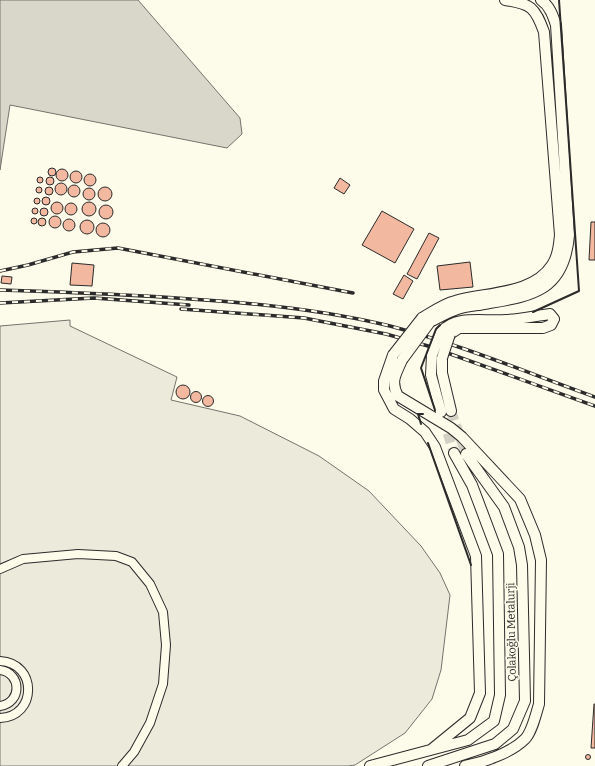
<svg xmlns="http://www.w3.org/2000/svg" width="595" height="766" viewBox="0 0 595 766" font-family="Bitter,serif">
<rect width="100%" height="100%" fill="#fdfbea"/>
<path fill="#ecebdb" stroke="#74746e" d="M70 320V326L177 377 171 400 240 416 319 456 369 491 421 546 440 573 450 595 441 670 432 699 405 733 355 765 348 766H0V326Z"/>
<path fill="#d8d7c9" stroke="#74746e" d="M0 0H138L240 118 242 134 227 148 10 105 0 170Z"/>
<path fill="#f2b8a0" stroke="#2b2b2b" d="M48 172a4 4 0 1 1 8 0a4 4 0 1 1-8 0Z
M56 175a6 6 0 1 1 12 0a6 6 0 1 1-12 0Z
M70 177a6 6 0 1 1 12 0a6 6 0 1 1-12 0Z
M84 180a6 6 0 1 1 12 0a6 6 0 1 1-12 0Z
M46 181a4 4 0 1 1 8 0a4 4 0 1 1-8 0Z
M37 180a3 3 0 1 1 6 0a3 3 0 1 1-6 0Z
M340 178 350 185 344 194 334 188Z
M55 189a6 6 0 1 1 12 0a6 6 0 1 1-12 0Z
M68 191a6 6 0 1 1 12 0a6 6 0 1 1-12 0Z
M98 194a7 7 0 1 1 14 0a7 7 0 1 1-14 0Z
M45 191a4 4 0 1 1 8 0a4 4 0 1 1-8 0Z
M36 190a3 3 0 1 1 6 0a3 3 0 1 1-6 0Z
M83 194a6 6 0 1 1 12 0a6 6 0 1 1-12 0Z
M42 201a4 4 0 1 1 8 0a4 4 0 1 1-8 0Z
M34 201a3 3 0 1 1 6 0a3 3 0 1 1-6 0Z
M82 209a7 7 0 1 1 14 0a7 7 0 1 1-14 0Z
M51 208a6 6 0 1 1 12 0a6 6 0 1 1-12 0Z
M65 209a6 6 0 1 1 12 0a6 6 0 1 1-12 0Z
M99 212a7 7 0 1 1 14 0a7 7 0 1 1-14 0Z
M40 212a4 4 0 1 1 8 0a4 4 0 1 1-8 0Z
M32 211a3 3 0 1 1 6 0a3 3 0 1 1-6 0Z
M382 211 414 229 395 263 362 245Z
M49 222a6 6 0 1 1 12 0a6 6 0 1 1-12 0Z
M38 222a4 4 0 1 1 8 0a4 4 0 1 1-8 0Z
M31 221a3 3 0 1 1 6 0a3 3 0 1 1-6 0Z
M63 225a6 6 0 1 1 12 0a6 6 0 1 1-12 0Z
M80 227a7 7 0 1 1 14 0a7 7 0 1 1-14 0Z
M591 222H595V260H589Z
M96 230a7 7 0 1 1 14 0a7 7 0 1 1-14 0Z
M429 233 439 238 417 279 407 274Z
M470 262 473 287 440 290 437 266Z
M72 263 94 265 92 286 70 285Z
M404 275 413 281 403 299 393 294Z
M2 276 12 277 11 284 1 283Z
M176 392a7 7 0 1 1 14 0a7 7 0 1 1-14 0Z
M190.5 397a5.5 5.5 0 1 1 11 0a5.5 5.5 0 1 1-11 0Z
M202.5 401a5.5 5.5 0 1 1 11 0a5.5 5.5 0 1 1-11 0Z
M594 704H595V748H591Z
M585.5 757a2.5 2.5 0 1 1 5 0a2.5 2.5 0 1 1-5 0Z"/>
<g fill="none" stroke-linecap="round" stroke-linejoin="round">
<path stroke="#d3d1c4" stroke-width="10" stroke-dasharray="10 5" stroke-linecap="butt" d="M451 411 466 454
M443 419 454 453"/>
<g stroke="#2b2b2b" stroke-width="10">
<path id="minor" d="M0 569 23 559 78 554 116 556 132 562 150 584 163 612 166 645 163 684 150 723 134 752 122 766
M0 661C38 663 37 717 0 718
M0 670C22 673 22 703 0 706"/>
</g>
<g stroke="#2b2b2b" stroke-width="12">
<path id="major" d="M422 318C432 312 443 304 455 301 486 292 533 295 552 265 558 256 559 245 560 235L544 32C535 7 531 4 505 0
M430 322C438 318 446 313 455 310 462 307 471 306 479 305 528 296 564 295 569 235L556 25C553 16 550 6 541 0
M441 332C457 314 484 322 506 320 521 319 535 316 550 314L554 319 551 325 543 328H459L450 334
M393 355 384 381V390L394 409 410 419 425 432 435 447 476 556 480 693 470 718 432 749
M432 355 431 375 441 412
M442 358V373L451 411
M402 360C396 374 390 381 398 396L451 428 462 437 520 499 535 535 541 560 539 704C536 714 532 732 525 739 511 753 484 762 465 766
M370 766 468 740 494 721 500 695 498 554 472 485 454 453
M428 766 495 744 513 729 525 701 522 565 519 547 504 507 466 454"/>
</g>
<use href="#minor" stroke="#fdfbea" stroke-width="8"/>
<use href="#major" stroke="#fdfbea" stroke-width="10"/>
<g stroke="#2b2b2b" stroke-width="3.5">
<path id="rail" d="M0 271 28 265 73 252 118 248 353 293
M0 290C63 292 126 294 190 299 257 303 324 310 390 326 459 344 528 373 595 397
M0 303 94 298 189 305
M181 309 304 318 386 334 428 346 595 406"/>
</g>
<use href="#rail" stroke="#fdfbea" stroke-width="2" stroke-dasharray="6" stroke-linecap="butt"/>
<g stroke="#2b2b2b" stroke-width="12" stroke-linecap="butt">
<path id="major-bridge" d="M393 355 422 318
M432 355 441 332
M442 358 450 334
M402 360 430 322"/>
</g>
<use href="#major-bridge" stroke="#fdfbea" stroke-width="10"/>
<path stroke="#2b2b2b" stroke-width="2" d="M533 312 579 291 559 0
M435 410 421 368 436 329 440 325
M421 424 418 414H423
M428 443 471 565"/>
</g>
<g text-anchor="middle" stroke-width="3" stroke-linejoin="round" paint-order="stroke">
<g font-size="11" fill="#2b2b2b" stroke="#fdfbea">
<text transform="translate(511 632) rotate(-91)" y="4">Çolakoğlu Metalurji</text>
</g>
</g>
</svg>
